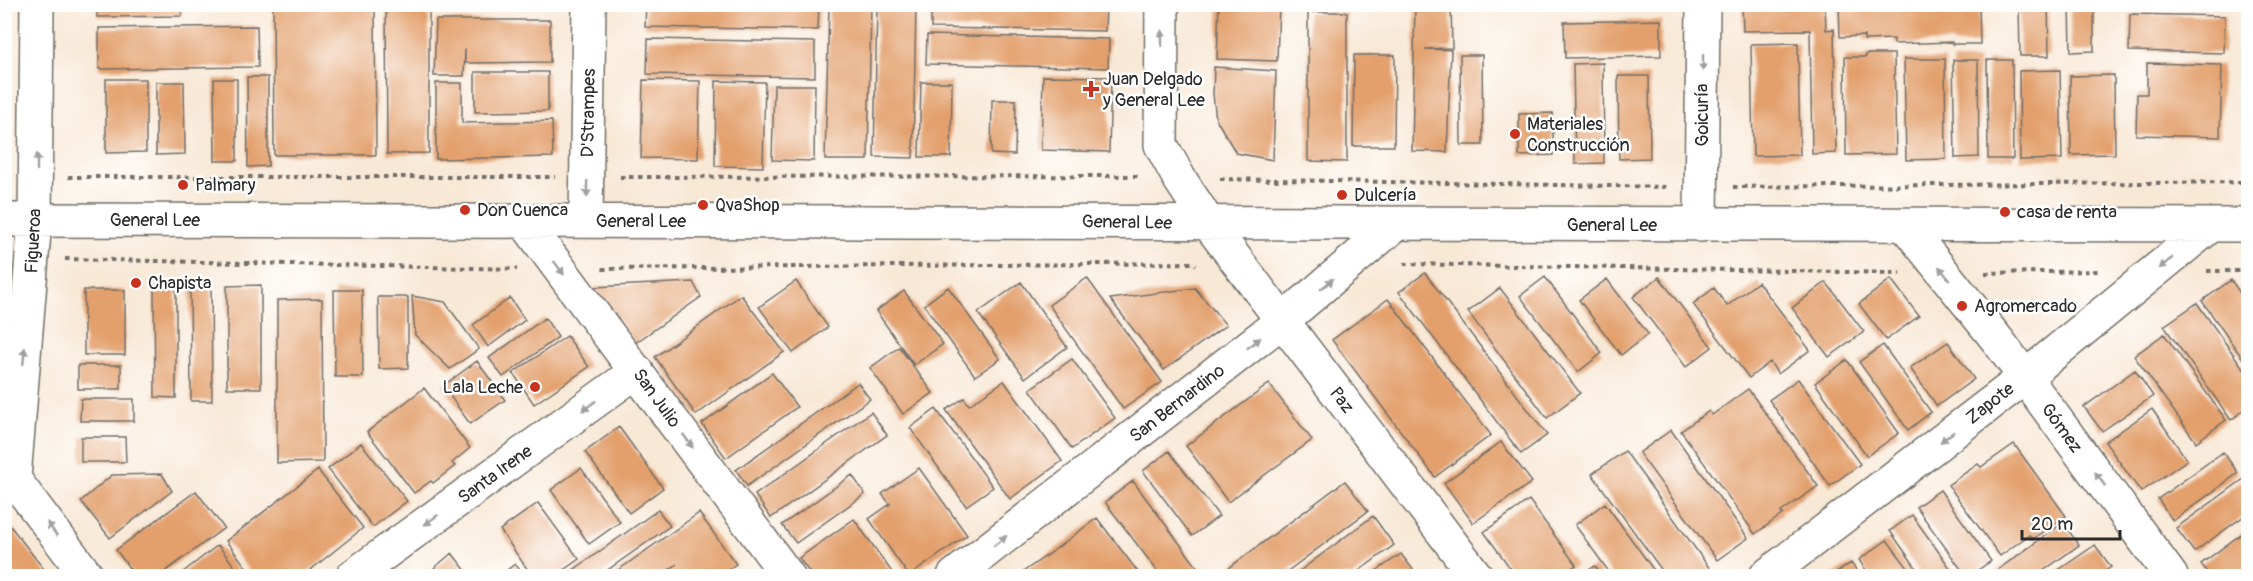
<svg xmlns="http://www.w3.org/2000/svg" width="2253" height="581" viewBox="0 0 2253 581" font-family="Pangolin,sans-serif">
<rect width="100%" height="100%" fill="#fff"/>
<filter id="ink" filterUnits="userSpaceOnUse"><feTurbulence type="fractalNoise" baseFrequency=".0167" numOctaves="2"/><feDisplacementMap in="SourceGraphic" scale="12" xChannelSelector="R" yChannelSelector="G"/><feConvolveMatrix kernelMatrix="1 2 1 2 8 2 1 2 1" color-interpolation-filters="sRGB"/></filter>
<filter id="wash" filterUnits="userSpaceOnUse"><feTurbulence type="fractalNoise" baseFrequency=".008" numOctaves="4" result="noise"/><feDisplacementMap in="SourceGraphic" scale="24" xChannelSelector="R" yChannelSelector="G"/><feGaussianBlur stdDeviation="1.35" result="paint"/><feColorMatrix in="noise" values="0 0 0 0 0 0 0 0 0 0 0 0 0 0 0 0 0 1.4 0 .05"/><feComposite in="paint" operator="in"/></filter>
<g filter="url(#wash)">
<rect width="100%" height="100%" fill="#f8e9d7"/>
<path fill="#88cd86" stroke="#5a7c58" stroke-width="1.5" d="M5 247 15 268 5 399Z"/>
<g id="blocks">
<path fill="#e3a06d" d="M273 4H375L376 155H274Z
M386 4H429V153L387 154Z
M646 4H819L818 30 645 27Z
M829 4H871L868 160H825Z
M877 4H916L913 158 874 157Z
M931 4H1106L1105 31 931 28Z
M1219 4 1279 5 1277 61 1217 59Z
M1415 4H1451L1452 48 1425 49 1451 50 1447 152 1412 151Z
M1742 4H1825L1826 30 1834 29 1836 153 1812 154 1810 30 1743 31Z
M1839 4H1979L1980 44H1952V42L1894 44V39L1864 40V36L1840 37Z
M2019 4H2048L2049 56H2020Z
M2070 4H2094V51L2071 52Z
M97 5H182V16L97 17Z
M1308 12H1347V162L1308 161Z
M2130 14 2225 16 2224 53 2129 51Z
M436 20H550V62L465 63V49L464 76H434Z
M1661 20V56L1565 58 1564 22Z
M257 26 258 67 99 69V28Z
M927 35 1109 39 1108 68 926 64Z
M648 39 815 42V77L647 74Z
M1798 43 1800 155 1753 156 1751 44Z
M1866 54H1894L1896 154 1846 155 1845 57H1866Z
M1354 55H1395L1394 146H1353Z
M1460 55H1482L1483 145H1461Z
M1904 59H1945L1946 159 1906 160Z
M1953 60H1978L1979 157 1955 158Z
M1987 60H2012L2013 159H1988Z
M1603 63 1604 163 1575 164 1573 64Z
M2147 63 2222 65 2220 137 2136 135 2137 94H2147Z
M1214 67 1276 71 1273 160 1236 153 1216 119 1213 94Z
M2060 70 2062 159 2020 160 2019 71Z
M475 72H548V111L475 112Z
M2114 75 2115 154 2071 155 2070 76Z
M1043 76 1111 77 1109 152 1041 150Z
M1618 76H1649L1650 158 1619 159Z
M247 77H268V166L248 167Z
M106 79H146V152L106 153Z
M214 79H237V161H215Z
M643 80 700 81 698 159 641 158Z
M716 81 765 82 763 167 715 166Z
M156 82H184L185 154 156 155Z
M921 82H952L951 157H919Z
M436 83H462V123L552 121 553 157 436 159Z
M774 85H815L814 161 772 160Z
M992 100H1016L1015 155 991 154Z
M1553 113V155L1519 156V114Z
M1425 273 1547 435 1521 454 1399 292Z
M1545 277 1602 353 1578 372 1520 296Z
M1659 277 1712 347 1686 367 1633 297Z
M1087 278 1162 382 1123 409 1049 305Z
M1607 279 1648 334 1621 355 1579 300Z
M1891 279 1919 316 1886 340 1859 304Z
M2231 280 2240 293H2248V366L2202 301Z
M796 281 828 327 793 353 759 307Z
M190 282H211L212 401H191Z
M693 282 701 297 635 343 594 287Z
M1021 282 1067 347 1025 378 978 313Z
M1758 282 1810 350 1778 374 1770 362 1749 378 1693 304 1714 288 1727 306Z
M1826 282 1864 332 1829 357 1792 308Z
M261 285V388H227V286Z
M176 286V398L155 397 154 287Z
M948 287 1000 359 975 376 924 305Z
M1195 288 1226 325 1164 370 1110 299Z
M1500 288 1580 393 1547 418 1468 312Z
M84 290H125V355H84Z
M334 290H362L363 377H335Z
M904 291 943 344 914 365 876 311Z
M741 295 784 352 696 415 655 357Z
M412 296 445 302 479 349 450 369 415 335Z
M378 297H408V368L379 369Z
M510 298 525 320 488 347 473 325Z
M322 299 323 462 277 463V300Z
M1388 299 1491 435 1435 477 1332 340Z
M2197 303 2248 375V407L2231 420 2164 326Z
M545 318 558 337 503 377 489 358Z
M2164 334 2226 420 2196 442 2134 356Z
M567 336 589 367 534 404 513 373Z
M1948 342 1974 379 1937 406 1910 368Z
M1883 345 1931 412 1908 430 1859 362Z
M899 347 933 393 903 414 870 368Z
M1072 359 1115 418 1072 449 1030 389Z
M1847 360 1899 433 1867 456 1815 383Z
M477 361 505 400 470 424 443 386Z
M78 365H121V389H78Z
M2135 370 2153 396 2102 431 2084 407Z
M772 373 797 407 726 458 702 424Z
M1798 379 1860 464 1830 486 1769 400Z
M1004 381 1062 461 1010 499 946 410 964 398 969 405Z
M858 383 870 399 747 486 736 470Z
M1269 384 1312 440 1228 502 1186 446Z
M424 388 470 448 452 463 455 466 433 483 431 481 414 493 367 432Z
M1748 389 1818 486 1781 512 1783 514 1755 534 1681 431 1709 411 1712 415Z
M81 399H134V421H80Z
M936 409 993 487 966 506 910 428Z
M2152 409 2187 460 2141 492 2105 442Z
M871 412 887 435 771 518 755 495Z
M619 427 663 488 629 513 585 452Z
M1671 430 1748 538 1717 560 1639 453Z
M81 437H125L126 462H81Z
M1501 442 1532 482 1473 523 1444 483Z
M361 443 407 501 373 527 328 469Z
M2014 444 2066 516 2033 539 2029 535 2000 556 1948 485 1978 464 1981 467Z
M1169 451 1219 516 1192 536 1143 471Z
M1625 451 1713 573 1708 576H1666L1592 474Z
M2223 452 2238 473 2173 521 2158 499Z
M581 468 620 522 589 544 551 490Z
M919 468 967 535 909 576 869 519 890 504 882 494Z
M318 470 363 528 303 576H253L226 541Z
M162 474 172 491 110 538 81 501 112 475Z
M852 475 865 494 796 543 782 525Z
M2248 476V513L2194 552 2176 528Z
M1133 481 1204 576H1161L1105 502Z
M1345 481 1368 511 1281 576H1229L1225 571Z
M1940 490 1991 561 1969 576H1966L1916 507Z
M196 491 224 528 159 576H135L116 550Z
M1529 500 1576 565 1560 576H1516L1484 532Z
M538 503 579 559 555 576H532L500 530Z
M1605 503 1658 576H1612L1575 525Z
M658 510 670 526 599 576H565Z
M699 513 736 564 719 576H662L677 564 660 576H610Z
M1912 515 1956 576H1922L1890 531Z
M1373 516 1394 545 1352 576H1293Z
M1097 518 1141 576H1017L1053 551Z
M854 519 894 575 891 576H812L799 558Z
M8 523 43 568 49 576H4V526Z
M2063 523 2079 545 2036 576H1989Z
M2248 529V573L2244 576H2210L2201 564Z
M1887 540 1914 576H1870L1859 560Z
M218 545 242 576H178Z
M2095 545 2111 567 2098 576H2050Z
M452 553 470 576H441L434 568Z
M1401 554 1418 576H1369Z
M1851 563 1861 576H1831Z
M515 564 525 576H499Z
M1595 566 1602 576H1580Z"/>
</g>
</g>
<g filter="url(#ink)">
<use href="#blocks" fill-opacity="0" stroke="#736e67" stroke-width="1.5"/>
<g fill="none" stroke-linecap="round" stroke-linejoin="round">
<g stroke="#736e67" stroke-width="36">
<path id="minor" d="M1162 4 1161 145 1179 178 1209 224 1476 576
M4 220 2248 225
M524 221 788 576
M586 221 589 4
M1701 225 1703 4
M1905 225 1999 342 2171 576
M4 466 87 576
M14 478 35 220 37 4
M353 576 637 371
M954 576 1282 321 1396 224
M1766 576 2025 377 2210 226"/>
</g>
<path stroke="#736e67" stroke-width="4" stroke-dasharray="4.5 4.5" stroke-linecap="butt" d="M68 177H555
M620 177 1140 176
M1220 179 1669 187
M1733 187 2248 182
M65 259 517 269
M1404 264 1900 273
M602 269 1194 263 1196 265
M2207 271H2248
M1985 273 2101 271"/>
<use href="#minor" stroke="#fff" stroke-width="33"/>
</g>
<defs><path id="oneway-solid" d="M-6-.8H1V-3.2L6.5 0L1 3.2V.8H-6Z" transform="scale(1.5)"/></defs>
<g fill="#a0a0a0">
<use href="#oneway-solid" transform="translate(1162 38) rotate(-90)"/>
<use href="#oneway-solid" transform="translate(1703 63) rotate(90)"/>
<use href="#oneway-solid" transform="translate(37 162) rotate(-90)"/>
<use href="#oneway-solid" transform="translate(587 189) rotate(91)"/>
<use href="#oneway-solid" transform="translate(2166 263) rotate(140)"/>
<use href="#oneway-solid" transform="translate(559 268) rotate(53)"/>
<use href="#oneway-solid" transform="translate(1944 273) rotate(-129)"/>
<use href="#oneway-solid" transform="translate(1327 284) rotate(-40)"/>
<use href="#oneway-solid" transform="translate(1254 343) rotate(-38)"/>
<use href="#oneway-solid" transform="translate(24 356) rotate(-85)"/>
<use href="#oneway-solid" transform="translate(589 406) rotate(144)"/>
<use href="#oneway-solid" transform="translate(1947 437) rotate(142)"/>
<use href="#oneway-solid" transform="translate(688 441) rotate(54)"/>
<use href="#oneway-solid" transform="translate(2100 479) rotate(-126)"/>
<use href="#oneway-solid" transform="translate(431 520) rotate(144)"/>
<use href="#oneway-solid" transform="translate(52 529) rotate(-126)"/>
<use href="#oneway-solid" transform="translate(1000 541) rotate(-38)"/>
</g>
</g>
<g fill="#c8321e" stroke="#fff" stroke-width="2">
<path d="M1088 80h6v6h6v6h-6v6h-6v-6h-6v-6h6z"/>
<circle cx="1515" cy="134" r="6"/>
<circle cx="183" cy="185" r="6"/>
<circle cx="1342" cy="195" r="6"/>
<circle cx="703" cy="205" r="6"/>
<circle cx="465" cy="210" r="6"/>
<circle cx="2005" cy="212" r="6"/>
<circle cx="136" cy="283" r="6"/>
<circle cx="1962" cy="306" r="6"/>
<circle cx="535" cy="387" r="6"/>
</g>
<g text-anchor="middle" stroke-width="5" stroke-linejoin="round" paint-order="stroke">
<g font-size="18" fill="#2b2b2b" stroke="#fff" text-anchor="start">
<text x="1103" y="85">Juan Delgado<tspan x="1103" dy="21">y General Lee</tspan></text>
<text x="1527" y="130">Materiales<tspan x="1527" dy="21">Construcción</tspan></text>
<text x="195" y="191">Palmary</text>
<text x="1354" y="201">Dulcería</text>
<text x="715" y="211">QvaShop</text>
<text x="477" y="216">Don Cuenca</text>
<text x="2017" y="218">casa de renta</text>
<text x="148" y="289">Chapista</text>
<text x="1974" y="312">Agromercado</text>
<text x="523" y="393" text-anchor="end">Lala Leche</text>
</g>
<g font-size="18" fill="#2b2b2b" stroke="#fff">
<text transform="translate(588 113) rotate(-89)" y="6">D'Strampes</text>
<text transform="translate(1702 115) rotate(-90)" y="6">Goicuría</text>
<text x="155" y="226">General Lee</text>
<text x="641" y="227">General Lee</text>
<text transform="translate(1127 222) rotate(1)" y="6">General Lee</text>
<text x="1612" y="231">General Lee</text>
<text transform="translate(33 241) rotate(-87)" y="6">Figueroa</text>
<text transform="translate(657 398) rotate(54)" y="6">San Julio</text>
<text transform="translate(1342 400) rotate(53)" y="6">Paz</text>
<text transform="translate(1177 403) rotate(-38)" y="6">San Bernardino</text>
<text transform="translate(1990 403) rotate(-38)" y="6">Zapote</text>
<text transform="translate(2062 428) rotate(54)" y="6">Gómez</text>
<text transform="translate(495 474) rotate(-36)" y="6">Santa Irene</text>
</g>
</g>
<rect width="2253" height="581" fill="none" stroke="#fff" stroke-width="24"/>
<path d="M2022 530v9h98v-9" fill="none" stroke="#2b2b2b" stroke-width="3"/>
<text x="2031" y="530" font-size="18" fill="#2b2b2b" stroke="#ffffff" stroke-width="4.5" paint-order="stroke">20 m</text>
</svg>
